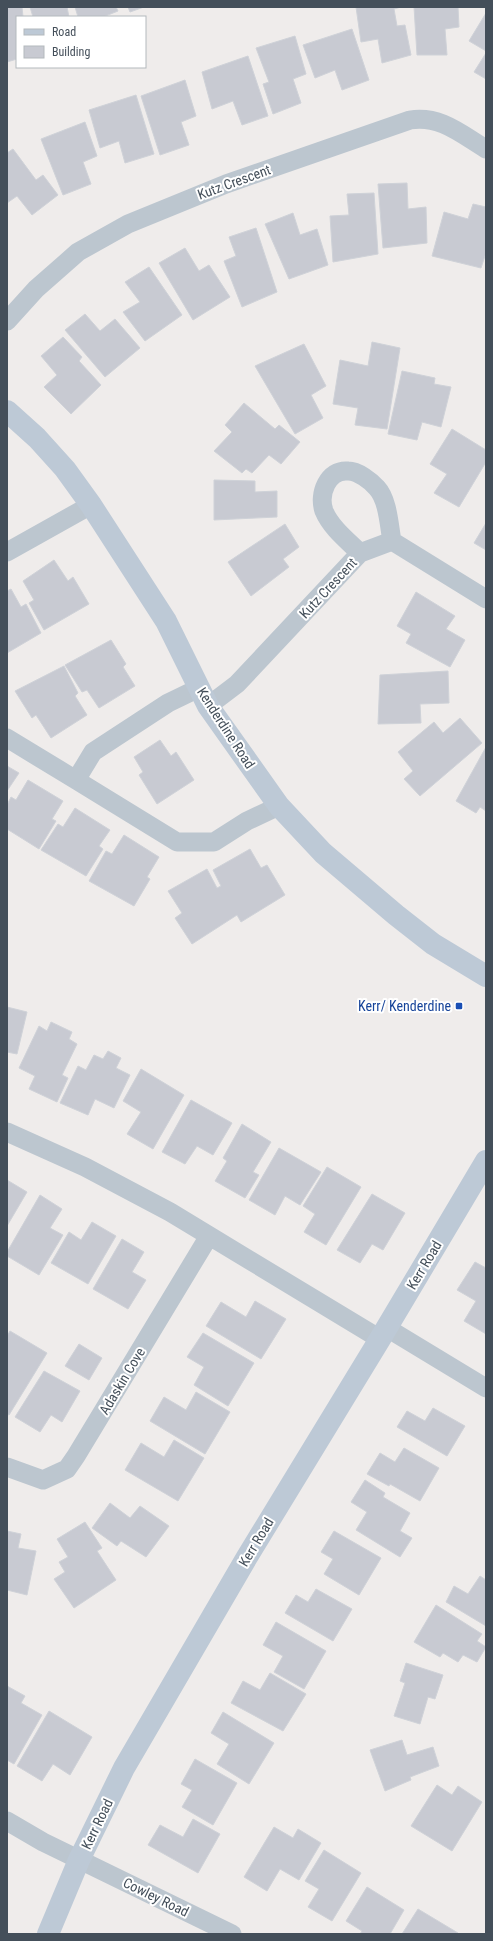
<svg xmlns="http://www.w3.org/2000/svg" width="493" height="1941" viewBox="0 0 493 1941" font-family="'Roboto Condensed',sans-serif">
<rect width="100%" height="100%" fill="#efeceb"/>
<path fill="#c8cad2" stroke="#cfd2d8" d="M7 7H22L23 17H17V59L7 62Z
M30 7H67L69 17H33Z
M75 7H116L118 11 103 17H78Z
M128 7H144L130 12Z
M356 7H401L394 9 397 26 405 25 411 55 382 63 378 39 361 42Z
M414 7H458L459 27 445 29 447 55H417Z
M486 13V51L469 41Z
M352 29 369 80 342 90 335 70 315 78 303 45Z
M295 36 306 74 293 79 301 103 273 114 263 84 269 82 256 48Z
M486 53V79L474 72Z
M248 56 268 116 242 125 233 101 212 109 202 72Z
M185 80 196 116 181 122 189 145 160 155 141 96Z
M136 95 154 154 125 163 119 141 100 148 89 110Z
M85 122 97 156 83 162 91 184 63 195 41 139Z
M13 149 36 180 43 175 58 195 32 215 17 196 7 203V153Z
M407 183 408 209 426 207 427 243 383 248 378 184Z
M374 193 378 254 333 262 330 216 349 215 347 194Z
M473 204 486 207V253L481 268 432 256 444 212 468 219Z
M293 213 300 235 317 229 328 265 289 279 265 224Z
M256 228 277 292 242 307 224 261 236 256 229 237Z
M185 248 199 271 209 265 230 297 193 320 159 263Z
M149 267 182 315 145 341 123 312 140 302 125 282Z
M85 314 100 331 115 319 140 348 105 377 65 330Z
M63 337 82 357 79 361 101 385 71 414 44 387 57 375 41 356Z
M372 342 400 348 387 429 355 425 358 408 333 404 340 360 368 366Z
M304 344 326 386 311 395 323 418 295 434 255 366Z
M402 371 435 378 434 384 451 387 441 427 422 422 417 440 388 434Z
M244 403 275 429 279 425 300 442 281 464 269 455 252 473 246 469 242 473 214 451 232 432 225 425Z
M452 429 486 450V462L459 507 434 493 447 474 430 464Z
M214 480 255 481V492L277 491V517L214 520Z
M486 523V550L474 543Z
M285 524 299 547 283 559 289 567 251 596 228 562Z
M54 560 68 581 73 577 89 604 44 630 29 603 34 600 23 581Z
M11 589 21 607 26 604 41 633 7 653V591Z
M416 592 455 616 446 629 465 640 450 667 406 643 411 634 397 626Z
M111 640 126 664 123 667 135 686 99 708 87 690 82 692 65 665Z
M64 666 78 693 75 696 87 715 51 738 36 715 32 718 15 691Z
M448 671 449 703 420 704 421 723 378 724 380 675Z
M460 718 482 743 420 796 404 779 413 771 398 752 434 722 443 733Z
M160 740 171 756 176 752 194 780 157 804 139 775 143 772 134 757Z
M486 747V811L480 807 476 813 456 801Z
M7 766 19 773 7 791Z
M28 780 63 801 52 819 56 821 39 849 7 829V805L11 797 16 800Z
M75 808 110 830 99 846 103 849 86 876 41 850 58 824 63 827Z
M124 835 159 857 147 877 150 879 134 906 89 881 106 851 112 854Z
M250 849 261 868 267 865 285 895 241 922 237 915 192 944 175 918 182 913 168 891 207 869 217 888 221 886 213 870Z
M7 1007 27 1012 17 1054 7 1052Z
M51 1022 72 1032 69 1039 77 1044 62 1075 68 1078 57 1102 29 1089 35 1076 19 1068 39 1026 47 1031Z
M108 1051 121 1058 116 1068 130 1075 114 1108 95 1099 88 1115 60 1103 78 1066 86 1070 94 1055 103 1059Z
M141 1069 184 1095 153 1149 127 1134 141 1112 123 1101Z
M191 1100 232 1123 213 1155 197 1146 185 1164 162 1152Z
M242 1124 271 1142 253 1172 259 1175 245 1198 215 1181 227 1161 223 1158Z
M279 1148 321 1172 300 1205 285 1196 275 1215 249 1200Z
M327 1167 361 1187 326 1245 304 1232 315 1214 303 1206Z
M7 1180 27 1192 7 1226Z
M372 1194 405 1213 383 1250 372 1244 360 1263 337 1250Z
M40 1195 62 1209 50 1228 63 1235 39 1275 7 1256V1252Z
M92 1222 116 1236 88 1284 51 1263 69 1232 81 1240Z
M122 1239 144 1252 132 1272 146 1280 128 1309 93 1289Z
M475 1262 486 1268V1334L464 1321 476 1301 457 1290Z
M255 1301 286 1319 261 1359 206 1326 221 1302 246 1317Z
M10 1331 47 1353 9 1415 7 1414V1336Z
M203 1333 254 1363 228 1406 194 1385 204 1367 187 1357Z
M79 1344 102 1358 89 1380 65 1366Z
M44 1371 80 1391 62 1422 51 1415 40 1432 15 1417Z
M196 1392 230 1412 205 1454 150 1421 164 1397 186 1410Z
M433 1408 465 1426 447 1456 397 1427 407 1411 425 1421Z
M174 1440 204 1458 178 1501 125 1470 141 1443 164 1457Z
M404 1448 439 1468 420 1501 390 1484 389 1486 367 1474 380 1453 395 1462Z
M365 1480 385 1493 383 1497 410 1513 400 1531 412 1538 400 1557 356 1530 367 1512 351 1502Z
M110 1503 130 1518 140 1506 169 1526 146 1557 121 1541 117 1546 92 1528Z
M85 1522 102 1548 97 1551 116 1580 74 1608 54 1579 65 1572 59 1562 68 1557 57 1539Z
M7 1531 21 1534 18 1548 36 1551 27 1595 7 1590Z
M334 1531 381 1558 359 1595 324 1574 333 1559 321 1552Z
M480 1576 486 1580V1626L446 1602 454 1586 468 1594Z
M316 1589 352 1609 333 1641 285 1613 296 1595 308 1602Z
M436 1605 482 1634 477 1641 486 1647 477 1662 463 1655 458 1662 443 1653 440 1657 414 1642Z
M276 1622 326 1651 304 1689 274 1672 283 1656 263 1645Z
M406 1663 443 1675 435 1699 428 1697 420 1724 394 1716 405 1683 400 1681Z
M270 1673 306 1694 283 1731 231 1703 243 1681 260 1690Z
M7 1686 25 1696 21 1703 42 1715 14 1764 7 1760Z
M49 1711 92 1737 70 1775 53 1764 42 1781 17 1766Z
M223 1712 274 1743 249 1784 217 1764 229 1744 211 1733Z
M402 1740 407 1755 433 1747 439 1766 410 1777 411 1780 385 1791 370 1750Z
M195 1759 237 1783 213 1825 182 1807 192 1790 181 1784Z
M437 1785 452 1795 458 1786 482 1802 452 1851 411 1826Z
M193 1819 220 1834 198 1873 148 1845 160 1825 183 1837Z
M274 1827 293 1838 298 1829 321 1843 299 1880 280 1869 267 1891 244 1877Z
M324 1850 361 1873 332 1921 308 1907 319 1889 305 1881Z
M367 1887 404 1910 390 1934H360L362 1931 346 1921Z
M418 1909 458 1933 457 1934H402Z"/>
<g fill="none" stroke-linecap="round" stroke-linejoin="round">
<path stroke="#bcc6cf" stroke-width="19" d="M7 321 36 289 78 252 128 224 226 184 410 120C440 115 461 134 486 149
M7 552 91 505
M360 553C348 541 331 528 324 511 318 494 328 469 348 471 358 471 371 481 377 488 388 500 389 525 392 541
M199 688 168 703 93 752 76 780 177 842H214L247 821 279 806
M208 706 237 684 360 553 392 541 486 599
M7 738 76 780
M7 1132 85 1167 170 1212 380 1339
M387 1328 486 1388
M7 1467 43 1480 67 1469 76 1456 209 1236
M7 1821 43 1842 232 1934"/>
<path stroke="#bdc9d6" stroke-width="22" d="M7 411 37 438 65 469 91 505 166 621 208 706 279 806 323 853 396 915 433 944 486 976
M48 1934 79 1860 124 1768 247 1557 380 1339 486 1161"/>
</g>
<rect fill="#1a4fb4" stroke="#fff" stroke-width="1.5" x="455" y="1002" width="8" height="8" rx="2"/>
<g text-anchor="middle" stroke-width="4" stroke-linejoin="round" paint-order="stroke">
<g font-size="14" fill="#444f5a" stroke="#fff">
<text transform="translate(234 182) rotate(-20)" y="5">Kutz Crescent</text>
<text transform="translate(328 588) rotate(-47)" y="5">Kutz Crescent</text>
<text transform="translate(226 728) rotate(57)" y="5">Kenderdine Road</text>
<text transform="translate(424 1265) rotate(-59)" y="5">Kerr Road</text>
<text transform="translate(122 1381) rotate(-59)" y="5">Adaskin Cove</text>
<text transform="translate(256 1542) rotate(-59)" y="5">Kerr Road</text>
<text transform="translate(97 1824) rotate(-64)" y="5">Kerr Road</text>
<text transform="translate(156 1897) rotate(26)" y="5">Cowley Road</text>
</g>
<g font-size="14" fill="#164399" stroke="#fff" text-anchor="end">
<text x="451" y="1011">Kerr/ Kenderdine</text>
</g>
</g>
<rect width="493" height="1941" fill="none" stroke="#444f5a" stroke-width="16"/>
<rect x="16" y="16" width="130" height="52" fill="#ffffff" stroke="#b4b9bd"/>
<rect x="24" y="29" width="20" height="6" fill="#bdc9d6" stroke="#b4b9bd"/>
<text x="52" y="36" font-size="12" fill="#444f5a">Road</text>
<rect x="24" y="46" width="20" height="12" fill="#c8cad2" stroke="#b4b9bd"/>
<text x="52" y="56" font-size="12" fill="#444f5a">Building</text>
</svg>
